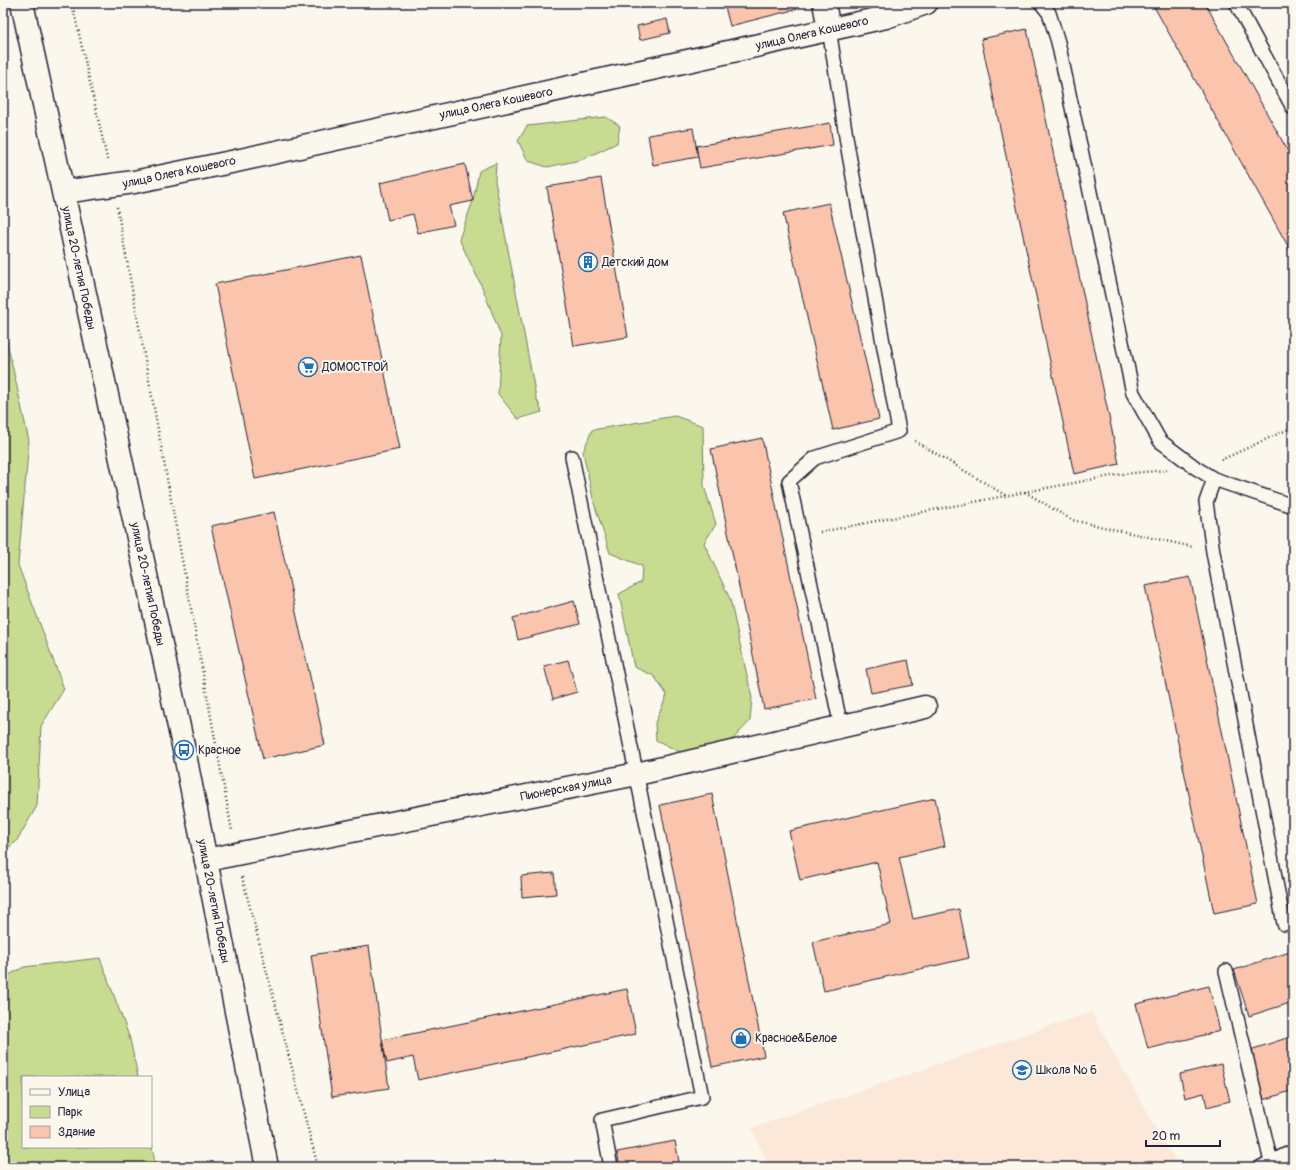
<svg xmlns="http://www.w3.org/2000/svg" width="1296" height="1170" viewBox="0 0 1296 1170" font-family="Pangolin,sans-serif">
<rect width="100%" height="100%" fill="#fbf7ec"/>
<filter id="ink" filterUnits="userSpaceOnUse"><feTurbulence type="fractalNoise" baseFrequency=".025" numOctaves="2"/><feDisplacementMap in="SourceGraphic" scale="8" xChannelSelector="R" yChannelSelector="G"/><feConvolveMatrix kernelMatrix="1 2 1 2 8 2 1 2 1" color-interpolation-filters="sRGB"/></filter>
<g filter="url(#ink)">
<path fill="#fbe8d9" d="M1091 1012 1167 1148 1183 1167H770L751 1128Z"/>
<path fill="#c7dc91" stroke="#747f66" d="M606 117 620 126 617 143 581 160 547 167 528 161 518 141 527 126Z
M496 163 495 181 536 397 542 412 518 419 498 394 501 336 483 289 459 239 473 201 479 171Z
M3 324 29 441 18 565 64 689 41 726 37 806 16 842 3 851Z
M675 416 703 426 704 486 716 524 704 543 730 599 752 698 750 721 733 739 704 750 680 752 656 740 655 723 667 695 654 676 634 667 619 594 641 582 642 566 610 553 594 503 583 452 592 430Z
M100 958 130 1039 138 1077H23V1147H151V1142L156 1167H3V978L24 967Z"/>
<path fill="#fac4ad" stroke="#22223b" d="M724 3H795L797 9 730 26Z
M1152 3H1205L1293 160V255Z
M667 19 670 33 640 40 637 26Z
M1027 29 1119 464 1074 474 981 39Z
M830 123 833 145 700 168 696 146Z
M693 128 698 157 653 165 648 135Z
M465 164 473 201 449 206 454 225 418 233 413 214 388 220 380 183Z
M601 178 628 337 574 346 547 187Z
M829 203 879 419 833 430 783 213Z
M361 255 400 449 255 479 215 284Z
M762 438 816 699 764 709 711 449Z
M274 512 325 745 263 759 211 526Z
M1190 577 1258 904 1214 913 1145 586Z
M574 601 580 624 518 640 513 618Z
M568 660 577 692 553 699 544 666Z
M908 660 913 685 871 693 866 669Z
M712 794 764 1056 712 1067 660 805Z
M935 798 945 846 899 857 913 919 959 909 969 958 824 991 813 942 891 924 877 862 800 880 789 831Z
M554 873 556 894 522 897 521 876Z
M369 946 389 1088 332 1097 311 955Z
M1293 951V1002L1249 1016 1234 970Z
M1209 986 1220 1031 1148 1049 1136 1004Z
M627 989 636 1034 418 1080 413 1057 387 1063 382 1040Z
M1293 1036V1090L1264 1100 1247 1051Z
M1221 1064 1230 1101 1207 1107 1204 1093 1185 1098 1180 1074Z
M675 1141 680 1167H620L617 1152Z"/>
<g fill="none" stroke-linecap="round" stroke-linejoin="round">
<g stroke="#22223b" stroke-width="16">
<path id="service" d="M1041 3 1049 13 1058 42 1133 393 1160 441 1196 468 1214 479 1293 506
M1236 3 1293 108
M829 29 848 149 899 431 815 458 789 481 841 727
M572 457 702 1097 602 1120 611 1167
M1214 479 1206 502 1213 552 1284 924
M1226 971 1271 1162
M1261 1167 1293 1151"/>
</g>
<g stroke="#22223b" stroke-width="25">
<path id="minor" d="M824 3 829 29
M206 860 637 774 925 707"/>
</g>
<g stroke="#22223b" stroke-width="25">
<path id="secondary" d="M22 3 184 750 267 1167
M63 192 134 182 236 161 886 17 926 3"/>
</g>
<path stroke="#22223b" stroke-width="2.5" stroke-dasharray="1 3" stroke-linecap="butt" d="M72 3 108 163
M117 207 232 831
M915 441 1005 495
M1221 460 1293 427
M1025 492 1072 520 1193 547
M820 532 1025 492 1122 474 1167 470
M242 877 318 1167"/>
<use href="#service" stroke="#fbf7ec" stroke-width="13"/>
<use href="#minor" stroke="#fbf7ec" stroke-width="22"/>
<use href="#secondary" stroke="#fbf7ec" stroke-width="22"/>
</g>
</g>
<defs>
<g id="building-ring" transform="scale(1)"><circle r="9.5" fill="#fbf7ec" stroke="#1f6fb2" stroke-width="1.5"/><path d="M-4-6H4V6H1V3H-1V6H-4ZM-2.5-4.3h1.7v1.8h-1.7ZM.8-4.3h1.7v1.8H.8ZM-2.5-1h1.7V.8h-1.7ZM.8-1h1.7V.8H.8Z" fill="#1f6fb2"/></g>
<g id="supermarket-ring" transform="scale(1)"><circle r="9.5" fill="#fbf7ec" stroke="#1f6fb2" stroke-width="1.5"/><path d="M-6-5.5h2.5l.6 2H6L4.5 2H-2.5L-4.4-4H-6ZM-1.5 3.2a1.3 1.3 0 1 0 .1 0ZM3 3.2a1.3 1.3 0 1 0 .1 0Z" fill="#1f6fb2"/></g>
<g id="bus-ring" transform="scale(1)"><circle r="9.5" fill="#fbf7ec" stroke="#1f6fb2" stroke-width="1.5"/><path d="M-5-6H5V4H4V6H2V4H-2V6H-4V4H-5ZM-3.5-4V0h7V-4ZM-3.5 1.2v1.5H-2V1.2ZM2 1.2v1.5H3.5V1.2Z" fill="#1f6fb2"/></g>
<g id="shop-ring" transform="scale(1)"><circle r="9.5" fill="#fbf7ec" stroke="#1f6fb2" stroke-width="1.5"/><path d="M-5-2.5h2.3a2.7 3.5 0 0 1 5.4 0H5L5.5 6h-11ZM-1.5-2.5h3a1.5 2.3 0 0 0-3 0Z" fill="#1f6fb2"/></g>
<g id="school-ring" transform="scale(1)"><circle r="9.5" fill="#fbf7ec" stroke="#1f6fb2" stroke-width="1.5"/><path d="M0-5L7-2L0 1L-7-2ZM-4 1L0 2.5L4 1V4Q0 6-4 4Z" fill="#1f6fb2"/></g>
</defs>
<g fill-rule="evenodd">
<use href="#building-ring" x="588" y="262"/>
<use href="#supermarket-ring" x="308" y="367"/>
<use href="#bus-ring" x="184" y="750"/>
<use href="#shop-ring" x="741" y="1038"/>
<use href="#school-ring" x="1022" y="1070"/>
</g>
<g text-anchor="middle" stroke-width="4" stroke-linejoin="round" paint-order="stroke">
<g font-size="12" fill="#22223b" stroke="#fbf7ec">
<text transform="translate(812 33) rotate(-13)" y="4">улица Олега Кошевого</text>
<text transform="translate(496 103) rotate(-12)" y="4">улица Олега Кошевого</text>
<text transform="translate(179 172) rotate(-12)" y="4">улица Олега Кошевого</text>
<text transform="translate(79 268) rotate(78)" y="4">улица 20-летия Победы</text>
<text transform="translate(148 584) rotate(78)" y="4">улица 20-летия Победы</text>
<text transform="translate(566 788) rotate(-11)" y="4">Пионерская улица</text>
<text transform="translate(214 901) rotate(79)" y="4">улица 20-летия Победы</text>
</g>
<g font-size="12" fill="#22223b" stroke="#fbf7ec" text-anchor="start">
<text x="602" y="266">Детский дом</text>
<text x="322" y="371">ДОМОСТРОЙ</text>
<text x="198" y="754">Красное</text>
<text x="755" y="1042">Красное&amp;Белое</text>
<text x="1036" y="1074">Школа № 6</text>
</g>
</g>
<rect width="1296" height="1170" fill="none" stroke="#fbf7ec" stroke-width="16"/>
<rect x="8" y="8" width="1280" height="1154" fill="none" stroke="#22223b" stroke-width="1.5" filter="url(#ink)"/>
<rect x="22" y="1076" width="130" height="72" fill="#fbf7ec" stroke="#a4a2a5"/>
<rect x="30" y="1089" width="20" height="6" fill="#fbf7ec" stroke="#a4a2a5"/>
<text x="58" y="1096" font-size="12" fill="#22223b">Улица</text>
<rect x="30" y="1106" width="20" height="12" fill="#c7dc91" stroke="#a4a2a5"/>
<text x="58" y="1116" font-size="12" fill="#22223b">Парк</text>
<rect x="30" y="1126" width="20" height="12" fill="#fac4ad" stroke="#a4a2a5"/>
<text x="58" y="1136" font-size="12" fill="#22223b">Здание</text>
<path d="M1146 1140v6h74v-6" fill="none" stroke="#22223b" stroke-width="2"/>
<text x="1152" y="1140" font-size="12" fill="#22223b" stroke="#fbf7ec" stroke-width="3" paint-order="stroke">20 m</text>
</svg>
